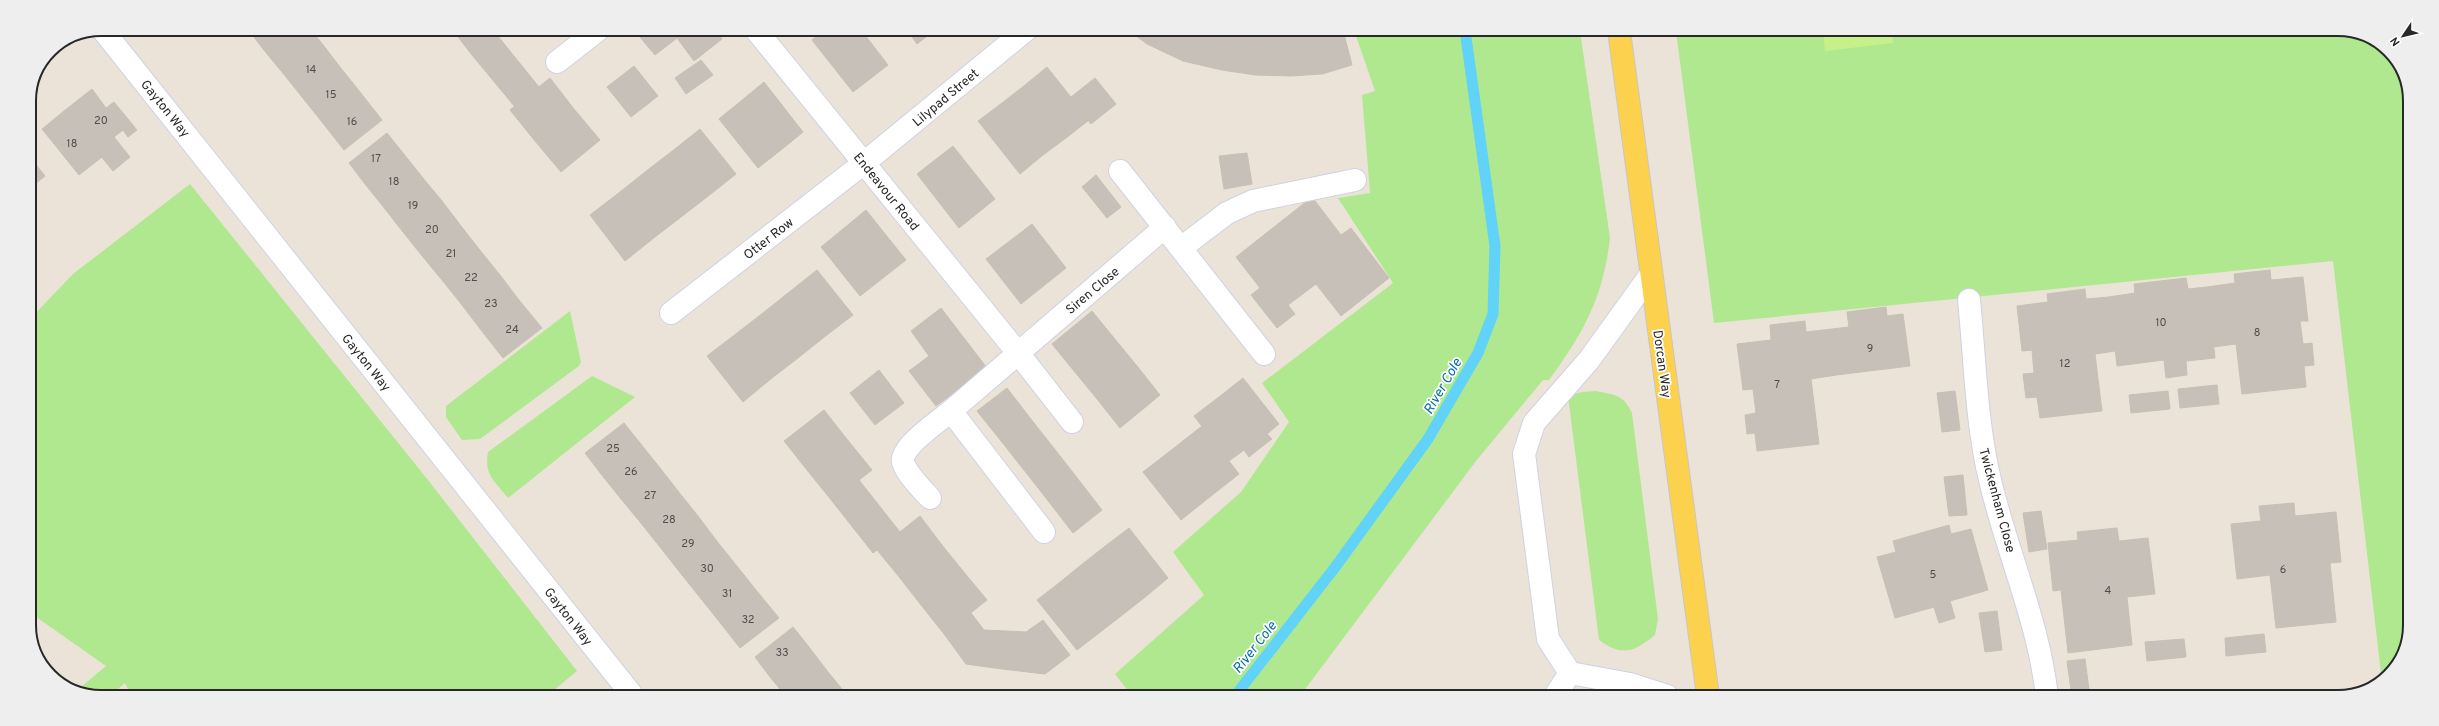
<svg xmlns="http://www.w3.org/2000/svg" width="2439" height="726" viewBox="0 0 2439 726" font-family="Overpass,sans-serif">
<rect width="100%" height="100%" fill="#ece3d8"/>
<path fill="#afe88f" d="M1354 30 1580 31 1610 238C1603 298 1584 332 1549 380H1543L1476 461 1300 696H1132L1115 674 1204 595 1173 552 1241 492 1289 422 1262 383 1393 283 1338 198 1370 193 1362 95 1375 91Z
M1676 31H2356L2392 54 2410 96 2408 643 2382 682 2333 261 1714 323Z
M190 184 428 480 577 671 548 695H131L125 683 111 695H83L76 691 106 666 29 612V320L73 274Z
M570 311 581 362 579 366 480 439 462 440 446 417V406Z
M592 376 635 397 508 498C494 480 484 475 488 452Z
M1596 391C1615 395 1623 394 1632 413L1658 619 1655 635C1634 652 1622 657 1599 640L1568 396 1582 392Z"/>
<path fill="#c6f18a" d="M1823 31H1892L1893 43 1825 51Z"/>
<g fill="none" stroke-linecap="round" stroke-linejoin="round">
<path stroke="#61d2f8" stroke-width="11" d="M1235 696 1336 566 1428 439 1478 353 1493 314 1495 246 1465 30"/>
</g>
<path fill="#c7c0b8" stroke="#c7c0b2" d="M248 29H288L263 49Z
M288 29H310L320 41 282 72 263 49Z
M452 29H503L472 55Z
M634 30H715L722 39 694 61 677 38 655 55Z
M825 30H861L888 65 853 92 812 40Z
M907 30H935L917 44Z
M1128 30H1155L1147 44Z
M1155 30H1195L1183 61 1147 44Z
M1195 30H1231L1222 70 1183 61Z
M1231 30H1260L1255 75 1222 70Z
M1260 30H1288L1290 76 1255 75Z
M1288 30H1315L1322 74 1290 76Z
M1315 30H1343L1352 65 1322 74Z
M497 35 539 87 515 107 472 55Z
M320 41 340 67 302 97 282 72Z
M701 60 713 75 686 94 675 78Z
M634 66 658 96 631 117 607 87Z
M340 67 360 92 322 122 302 97Z
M1047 67 1089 120 1066 138 1025 85Z
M550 78 574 109 535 141 510 110Z
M1095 78 1116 104 1091 124 1071 97Z
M764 82 803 132 781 150 741 101Z
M1025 85 1066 138 1043 155 1002 103Z
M92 89 106 108 114 102 137 130 128 137 123 130 114 137 130 157 113 171 64 111Z
M360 92 382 120 344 150 322 122Z
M741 101 781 150 758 168 719 119Z
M1002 103 1043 155 1020 174 978 121Z
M574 109 600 140 561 172 535 141Z
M64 111 102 157 79 175 42 129Z
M700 129 736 174 707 197 671 152Z
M387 133 403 153 365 184 349 163Z
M953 146 995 199 959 228 917 174Z
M671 152 707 197 681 217 645 172Z
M403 153 423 178 385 209 365 184Z
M1247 153 1252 184 1224 189 1219 156Z
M29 156 45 176 29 189Z
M645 172 681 217 655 237 620 192Z
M1096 175 1121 207 1107 218 1082 187Z
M423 178 442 201 403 232 385 209Z
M620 192 655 237 625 261 590 215Z
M1312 197 1341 235 1351 228 1389 278 1341 316 1316 284 1288 305 1295 314 1277 328 1251 295 1260 288 1236 257Z
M442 201 461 226 423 257 403 232Z
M866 210 906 260 883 278 843 229Z
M1032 224 1066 268 1021 304 986 259Z
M461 226 479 249 442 280 423 257Z
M843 229 883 278 860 296 821 247Z
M479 249 500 275 462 305 442 280Z
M817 270 853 315 823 338 788 293Z
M2270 270 2271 280 2303 277 2308 321H2300L2303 344 2312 343 2314 365 2304 366 2306 387 2242 394 2236 344 2213 347 2207 287 2235 283 2234 274Z
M500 275 519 300 481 330 462 305Z
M2186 278 2188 289 2207 287 2215 358 2186 361 2187 375 2166 378 2164 360 2117 366 2109 297 2135 293 2134 284Z
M2085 289 2086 299 2109 297 2115 351 2095 354 2102 411 2040 418 2037 397 2026 398 2023 374 2034 373 2032 350 2022 351 2017 306 2048 302 2047 294Z
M788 293 823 338 798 358 763 313Z
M519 300 542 328 503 358 481 330Z
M1886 307 1887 316 1903 314 1910 366 1836 375 1832 329 1849 327 1847 312Z
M941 308 987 368 936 406 909 371 929 356 911 331Z
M1092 311 1114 338 1074 371 1052 344Z
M763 313 798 358 772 378 737 333Z
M1805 321 1806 332 1832 329 1836 375 1811 379 1819 444 1757 451 1755 433 1747 434 1745 415 1756 413 1753 389 1743 390 1737 344 1771 340 1770 325Z
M737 333 772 378 743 402 707 356Z
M1114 338 1137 366 1097 399 1074 371Z
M1137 366 1160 395 1120 428 1097 399Z
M879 370 904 403 875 425 850 393Z
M1243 378 1279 424 1267 434 1272 439 1260 448 1219 397Z
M2217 385 2219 404 2180 408 2178 389Z
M1007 388 1034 423 1005 446 977 411Z
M1955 391 1960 430 1942 432 1937 393Z
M2168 391 2170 409 2131 413 2129 395Z
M1219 397 1260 448 1249 457 1244 450 1229 461 1194 416Z
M824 410 846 438 807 470 784 441Z
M624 423 640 443 601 474 585 453Z
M1034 423 1064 461 1035 484 1005 446Z
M1202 426 1239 474 1211 496 1174 448Z
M846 438 872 470 832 501 807 470Z
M640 443 660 468 621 499 601 474Z
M1174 448 1211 496 1181 520 1143 472Z
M1064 461 1102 510 1073 533 1035 484Z
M660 468 678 491 640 522 621 499Z
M1963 475 1967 515 1949 516 1944 477Z
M859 480 900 532 873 553 832 501Z
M678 491 698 516 660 547 640 522Z
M2294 503 2295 516 2336 512 2341 562 2330 563 2336 622 2276 628 2270 575 2237 579 2231 524 2261 521 2259 506Z
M2041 511 2047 549 2029 552 2023 513Z
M698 516 716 540 678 570 660 547Z
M920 516 942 545 900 578 877 550Z
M1949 525 1951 534 1971 529 1988 590 1950 601 1955 618 1939 623 1934 607 1895 618 1877 557 1896 552 1893 541Z
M1129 528 1168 578 1144 598 1104 547Z
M2117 528 2119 541 2148 538 2155 594 2127 597 2132 645 2068 653 2061 590 2053 591 2048 543 2078 540 2077 532Z
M716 540 736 565 698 595 678 570Z
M942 545 963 571 921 605 900 578Z
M1104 547 1144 598 1121 616 1081 565Z
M736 565 756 590 718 620 698 595Z
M1081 565 1121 616 1099 633 1059 583Z
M963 571 987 600 944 634 921 605Z
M1059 583 1099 633 1077 650 1037 600Z
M756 590 779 618 740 648 718 620Z
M1997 611 2002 650 1985 652 1979 613Z
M971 613 984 630 1006 631 1002 669 966 664 944 634Z
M1043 620 1070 655 1045 674 1002 669 1006 631 1026 632Z
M793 627 809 647 770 677 755 657Z
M2264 634 2266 652 2226 656 2225 638Z
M2184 639 2186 657 2147 661 2145 642Z
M809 647 828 672 799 695H785L770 677Z
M2085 659 2090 697H2072L2067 661Z
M828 672 847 695H799Z
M2014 693 2015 697H1996V696Z"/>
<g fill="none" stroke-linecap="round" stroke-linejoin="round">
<g stroke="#ced2e3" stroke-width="24">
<path id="minor" d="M102 29 632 695
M756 30 1018 353 1072 422
M557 62 598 30
M1120 171 1264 354
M1181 248 1227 213 1253 201 1355 180
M1969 300C1975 359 1976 422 1990 480 2007 553 2039 622 2047 697
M671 313 864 163 1026 30
M930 498C921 488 907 475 903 462 899 448 940 420 951 411
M1044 532 951 411 1165 227
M1570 673 1548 639 1524 454 1534 423 1589 360 1651 274
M1555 696 1570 673 1630 684 1667 696"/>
</g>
<g stroke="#c7c7c7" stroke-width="24">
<path id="major" d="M1619 31 1708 696"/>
</g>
<use href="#minor" stroke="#fff" stroke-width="22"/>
<use href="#major" stroke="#fcd14d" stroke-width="22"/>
</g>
<g text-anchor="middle" stroke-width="3.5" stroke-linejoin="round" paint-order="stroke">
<g font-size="11" fill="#504e4c">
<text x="311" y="73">14</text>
<text x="331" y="98">15</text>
<text x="101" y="124">20</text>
<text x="352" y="125">16</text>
<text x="72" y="147">18</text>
<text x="376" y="162">17</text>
<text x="394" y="185">18</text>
<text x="413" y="209">19</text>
<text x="432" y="233">20</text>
<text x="451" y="257">21</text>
<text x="471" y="281">22</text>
<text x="491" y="307">23</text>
<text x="2161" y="326">10</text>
<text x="512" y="333">24</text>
<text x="2257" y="336">8</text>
<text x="1870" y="352">9</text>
<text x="2065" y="367">12</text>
<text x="1777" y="388">7</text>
<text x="613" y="452">25</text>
<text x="631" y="475">26</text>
<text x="650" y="499">27</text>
<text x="669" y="523">28</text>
<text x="688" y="547">29</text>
<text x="707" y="572">30</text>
<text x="2283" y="573">6</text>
<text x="1933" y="578">5</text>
<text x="2108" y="594">4</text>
<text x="727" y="597">31</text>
<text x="748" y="623">32</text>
<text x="782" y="656">33</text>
</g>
<g font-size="13" fill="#282828" stroke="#fff">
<text transform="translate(945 97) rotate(-40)" y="5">Lilypad Street</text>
<text transform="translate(166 108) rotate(51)" y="5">Gayton Way</text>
<text transform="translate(887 191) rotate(51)" y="5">Endeavour Road</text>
<text transform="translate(768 238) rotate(-38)" y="5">Otter Row</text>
<text transform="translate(1092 290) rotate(-40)" y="5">Siren Close</text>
<text transform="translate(367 362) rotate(51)" y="5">Gayton Way</text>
<text transform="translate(1663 364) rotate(82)" y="5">Dorcan Way</text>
<text transform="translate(1998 500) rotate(75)" y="5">Twickenham Close</text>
<text transform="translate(569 616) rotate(52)" y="5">Gayton Way</text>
</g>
<g font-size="14" font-style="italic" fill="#026ea3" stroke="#fff">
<text transform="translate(1442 386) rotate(-60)" y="5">River Cole</text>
<text transform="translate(1254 647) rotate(-52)" y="5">River Cole</text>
</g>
</g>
<path d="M0 0H2439V726H0ZM101 36H2338A65 65 0 0 1 2403 101V625A65 65 0 0 1 2338 690H101A65 65 0 0 1 36 625V101A65 65 0 0 1 101 36Z" fill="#eee" fill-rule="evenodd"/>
<path fill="none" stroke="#282828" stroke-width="2" d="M101 36H2338A65 65 0 0 1 2403 101V625A65 65 0 0 1 2338 690H101A65 65 0 0 1 36 625V101A65 65 0 0 1 101 36Z"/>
<g transform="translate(2403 36) rotate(235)" stroke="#ffffff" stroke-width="3" paint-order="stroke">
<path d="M0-3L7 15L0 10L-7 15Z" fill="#282828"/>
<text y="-6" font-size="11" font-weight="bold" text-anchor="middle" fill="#282828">N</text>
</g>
</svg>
